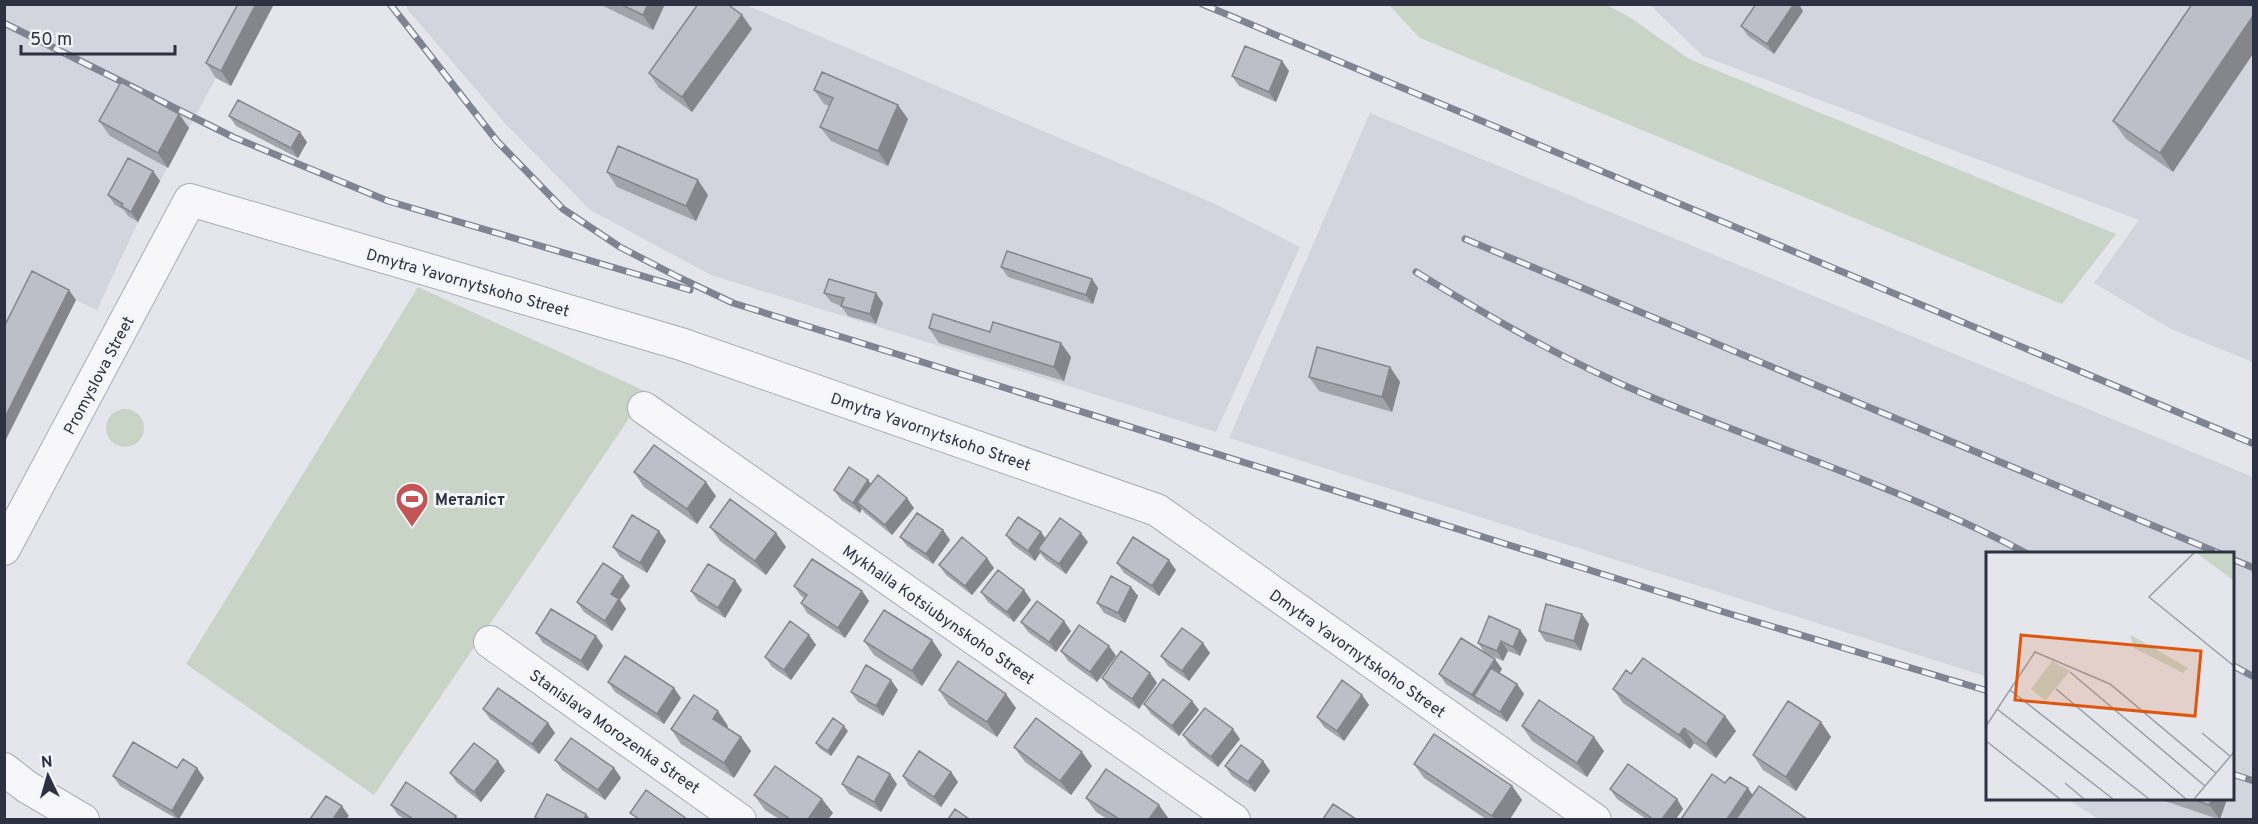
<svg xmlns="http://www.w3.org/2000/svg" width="2258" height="824" viewBox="0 0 2258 824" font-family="Overpass,sans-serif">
<rect width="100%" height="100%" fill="#e4e6eb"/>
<path fill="#d2d5dd" d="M5 5H274L231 86 216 78 138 222 97 310 76 300 5 443Z
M407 5H746L1213 203 1300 247 1216 432 711 275 590 210 503 121 407 9Z
M1650 5H2253V362L2171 329 2094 283 2139 220 1703 56Z
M1370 113 2253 477V819H2098L2069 800 2232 798V554H1988V677L1229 438Z"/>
<path fill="#c8d4c6" d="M1389 5H1607L1631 18 1689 59 2116 234 2062 304 1420 38Z
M418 287 647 392 374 795 186 664Z
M106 428a19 19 0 1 1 38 0a19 19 0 1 1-38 0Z"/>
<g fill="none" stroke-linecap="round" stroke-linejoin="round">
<g stroke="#a9acb5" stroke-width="34">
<path id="minor" d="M644 408 1234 820
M4 549 190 200 681 344 1157 510 1595 820
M490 642 740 820
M4 769 27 787 83 820"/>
</g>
<use href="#minor" stroke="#f7f7f9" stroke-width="32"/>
<g stroke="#7f8493" stroke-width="7">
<path id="rail" d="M390 4 497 141 563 209 620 247 678 277 733 303 1727 613 1988 691
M1202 4 2254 444
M4 23 233 137 388 201 690 290
M1465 239 2221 554
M1416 272C1491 318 1569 363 1651 397 1777 449 1907 490 2028 554
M2232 559 2254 568
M2232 665 2254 677
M2232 774 2254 781"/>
</g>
<use href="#rail" stroke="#f4f5f8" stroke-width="4.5" stroke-dasharray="14" stroke-linecap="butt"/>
</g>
<path fill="#a2a4ab" d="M238 4 231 86 216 78 206 63Z
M599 4H665L653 30Z
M2192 4 2173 172 2126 139 2113 121Z
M1803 11 1774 54 1748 36 1741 26Z
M752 29 692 112 659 88 649 73Z
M1282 61 1289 71 1276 102 1239 86 1232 76Z
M814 90 908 119 888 166 831 141 820 127 829 106 824 104Z
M179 114 189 128 168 168 110 136 99 121Z
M229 116 307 142 298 158 236 126Z
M153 171 160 181 138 222 128 216 124 210 115 205 108 195Z
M607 172 708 195 696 221 617 187Z
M1001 267 1092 279 1098 288 1093 304 1008 277Z
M824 293 883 303 876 324 848 316 841 306 831 302Z
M929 328 990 332 1071 357 1064 381 939 343Z
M1390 367 1400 382 1392 412 1319 391 1309 377Z
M634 472 716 496 697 524 644 487Z
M868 480 871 484 914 508 892 535 864 512 862 509 860 513 841 500 834 490Z
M710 527 776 533 786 547 766 575 720 541Z
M943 530 950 540 933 564 907 546 900 537Z
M659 531 666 541 647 573 620 557 613 547Z
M1041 532 1045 539 1088 542 1066 574 1045 559 1040 553 1035 561 1013 545 1006 535Z
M1117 563 1176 570 1159 596 1124 573Z
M939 565 994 568 972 595 946 575Z
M623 576 630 586 620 600 626 609 612 631 584 612 577 602Z
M794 586 862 591 869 601 845 638 807 613 801 603 804 598 801 596Z
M1131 587 1138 596 1125 623 1104 613 1097 603Z
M742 590 725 618 698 601 691 591Z
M1024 590 1031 600 1014 622 988 602 981 592Z
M1021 622 1071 631 1056 652 1028 632Z
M1589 624 1581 651 1545 641 1539 631Z
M1520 630 1527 640 1520 656 1508 651 1503 661 1485 653 1502 669 1499 673 1517 684 1524 694 1507 722 1481 706 1479 704V705L1446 684 1439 674 1485 653 1478 643Z
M536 633 596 636 603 646 588 671 543 643Z
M809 635 816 645 791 680 772 667 765 657Z
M932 640 942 655 922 686 874 655 864 641Z
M1109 646 1116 656 1097 682 1068 661 1061 651Z
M1210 653 1189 681 1168 666 1161 656Z
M1150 673 1157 683 1139 709 1109 688 1102 678Z
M1631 674 1725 716 1736 731 1716 758 1694 743 1690 749 1623 703 1613 689Z
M608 682 681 698 664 724 615 692Z
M898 690 883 716 858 702 851 692Z
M939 690 1016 708 997 737 949 705Z
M1362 695 1369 705 1344 741 1324 727 1317 717Z
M1192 701 1199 710 1179 736 1151 714 1144 704Z
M483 709 548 723 555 733 539 754 490 719Z
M1821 722 1831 737 1796 791 1763 770 1753 755Z
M728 726 727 728 741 737 751 751 734 778 681 744 671 729Z
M1522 726 1604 751 1587 777 1532 741Z
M848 731 831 756 819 748 816 743Z
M1183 735 1240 739 1218 767 1190 745Z
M1014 747 1092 766 1071 795 1025 762Z
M555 760 614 768 621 778 605 800 562 770Z
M498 761 505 771 481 802 457 783 450 773Z
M1263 761 1270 771 1255 792 1232 776 1225 766Z
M1414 764 1512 786 1522 800 1510 819H1486L1424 778Z
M177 768H197L204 778 179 819H177L120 786 113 776Z
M951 772 958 782 941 807 909 786 903 776Z
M842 784H897L881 812 849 794Z
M1610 789 1677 799 1683 809 1676 819H1646L1617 799Z
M754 795 833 813 828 819H779L765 810Z
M1086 798 1169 819H1107L1096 812Z
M2156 798H2226L2227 799 2220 819H2218Z
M391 805 456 816 459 819H405L398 815Z"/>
<path fill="#84868b" d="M256 4H274L231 86 221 71Z
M648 4H665L653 30 643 15Z
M1794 4H1799L1803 11 1774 54 1767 44Z
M742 15 752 29 692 112 682 97Z
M2253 16V54L2173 172 2160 153Z
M1282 61 1289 71 1276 102 1269 92Z
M898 105 908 119 888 166 878 151Z
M179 114 189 128 168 168 158 153Z
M300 132 307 142 298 158 291 148Z
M153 171 160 181 138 222 131 212Z
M698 180 708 195 696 221 686 206Z
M1092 279 1098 288 1093 304 1086 295Z
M69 290 76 300 4 443V419Z
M876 293 883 303 876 324 870 314Z
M1061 343 1071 357 1064 381 1054 367Z
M1390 367 1400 382 1392 412 1382 397Z
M868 480 875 490 857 502 862 509 860 513 853 503Z
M706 482 716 496 697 524 687 509Z
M907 498 914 508 892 535 885 525Z
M943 530 950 540 933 564 926 554Z
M659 531 666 541 647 573 640 563Z
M1041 532 1048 542 1038 549 1040 553 1035 561 1028 551Z
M776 533 786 547 766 575 755 561Z
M1081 533 1088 542 1066 574 1059 564Z
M987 558 994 568 972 595 965 586Z
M1169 560 1176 570 1159 596 1152 586Z
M623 576 630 586 620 600 626 609 612 631 605 621 611 594Z
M735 580 742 590 725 618 718 608Z
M1131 587 1138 596 1125 623 1118 613Z
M1024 590 1031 600 1014 622 1007 612Z
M862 591 869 601 845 638 838 628Z
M1582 614 1589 624 1581 651 1574 641Z
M1064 621 1071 631 1056 652 1049 642Z
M1520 630 1527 640 1520 656 1513 647Z
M809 635 816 645 791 680 784 670Z
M596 636 603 646 588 671 581 661Z
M932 640 942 655 922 686 912 671Z
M1501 641 1508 651 1503 661 1497 651Z
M1203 643 1210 653 1189 681 1182 671Z
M1109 646 1116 656 1097 682 1090 672Z
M1495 659 1502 669 1481 701 1474 696 1479 704V705L1472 695Z
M1150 673 1157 683 1139 709 1132 699Z
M891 680 898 690 883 716 876 706Z
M1517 684 1524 694 1507 722 1500 712Z
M674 688 681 698 664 724 657 714Z
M1006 694 1016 708 997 737 987 722Z
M1362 695 1369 705 1344 741 1337 731Z
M1192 701 1199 710 1179 736 1172 726Z
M718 711 728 726 723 733 713 719Z
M1725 716 1736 731 1716 758 1706 744Z
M1821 722 1831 737 1796 791 1786 777Z
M548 723 555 733 539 754 532 744Z
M844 726 848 731 831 756 828 751Z
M1684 728 1694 743 1690 749 1679 735Z
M1233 729 1240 739 1218 767 1211 757Z
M741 737 751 751 734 778 724 763Z
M1594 737 1604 751 1587 777 1577 763Z
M1082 752 1092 766 1071 795 1060 781Z
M498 761 505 771 481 802 474 792Z
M1263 761 1270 771 1255 792 1248 782Z
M197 768 204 778 179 819H178L172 811Z
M614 768 621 778 605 800 598 790Z
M951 772 958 782 941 807 934 797Z
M890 774 897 784 881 812 874 802Z
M1512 786 1522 800 1510 819H1495L1492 816Z
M1748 788 1758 803 1747 819H1727Z
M2212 798 2227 799 2220 819 2209 805Z
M822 799 833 813 828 819H808Z
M1677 799 1683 809 1676 819H1662Z
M1159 805 1169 819H1149Z
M342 806 349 816 346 819H333Z
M586 814 590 819H584Z"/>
<path fill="#bcbfc7" stroke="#84868b" stroke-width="1.5" d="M238 4H256L221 71 206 63Z
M620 4H648L643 15Z
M698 4H727L742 15 682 97 649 73Z
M1756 4H1794L1767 44 1741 26Z
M2192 4H2253V16L2160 153 2113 121Z
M1245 46 1282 61 1269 92 1232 76Z
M822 72 898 105 878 151 820 127 833 98 814 90Z
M121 82 179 114 158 153 99 121Z
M238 100 300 132 291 148 229 116Z
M618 146 698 180 686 206 607 172Z
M128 158 153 171 131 212 121 206 123 204 108 195Z
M1007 251 1092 279 1086 295 1001 267Z
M32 271 69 290 4 419V327Z
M829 279 876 293 870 314 841 306 844 298 824 293Z
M933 314 990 332 993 322 1061 343 1054 367 929 328Z
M1317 347 1390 367 1382 397 1309 377Z
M654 445 706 482 687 509 634 472Z
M849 467 868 480 853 503 834 490Z
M878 475 907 498 885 525 857 502Z
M730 499 776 533 755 561 710 527Z
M917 513 943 530 926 554 900 537Z
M632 515 659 531 640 563 613 547Z
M1018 517 1041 532 1028 551 1006 535Z
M1060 518 1081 533 1059 564 1038 549Z
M962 537 987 558 965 586 939 565Z
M1133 537 1169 560 1152 586 1117 563Z
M812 559 862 591 838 628 801 603 807 595 794 586Z
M603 563 623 576 611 594 619 599 605 621 577 602Z
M708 564 735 580 718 608 691 591Z
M998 570 1024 590 1007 612 981 592Z
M1111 576 1131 587 1118 613 1097 603Z
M1037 601 1064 621 1049 642 1021 622Z
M1546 604 1582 614 1574 641 1539 631Z
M551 609 596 636 581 661 536 633Z
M884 610 932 640 912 671 864 641Z
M1489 616 1520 630 1513 647 1501 641 1497 651 1478 643Z
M790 621 809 635 784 670 765 657Z
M1079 625 1109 646 1090 672 1061 651Z
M1182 628 1203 643 1182 671 1161 656Z
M1461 638 1495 659 1472 695 1439 674Z
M1121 651 1150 673 1132 699 1102 678Z
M625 656 674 688 657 714 608 682Z
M1643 658 1725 716 1706 744 1684 728 1679 735 1613 689 1626 670 1631 674Z
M958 661 1006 694 987 722 939 690Z
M866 665 891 680 876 706 851 692Z
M1491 668 1517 684 1500 712 1474 696Z
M1163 679 1192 701 1172 726 1144 704Z
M1342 680 1362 695 1337 731 1317 717Z
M498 688 548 723 532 744 483 709Z
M694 695 718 711 713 719 741 737 724 763 671 729Z
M1539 700 1594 737 1577 763 1522 726Z
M1788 701 1821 722 1786 777 1753 755Z
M1205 708 1233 729 1211 757 1183 735Z
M833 718 844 726 828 751 816 743Z
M1036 718 1082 752 1060 781 1014 747Z
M1434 734 1512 786 1492 816 1414 764Z
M571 738 614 768 598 790 555 760Z
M133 742 177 768 183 759 197 768 172 811 113 776Z
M474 743 498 761 474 792 450 773Z
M1241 745 1263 761 1248 782 1225 766Z
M919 751 951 772 934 797 903 776Z
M858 756 890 774 874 802 842 784Z
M1628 764 1677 799 1662 819H1653L1610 789Z
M775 766 822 799 808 819H790L754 795Z
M1106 769 1159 805 1149 819H1119L1086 798Z
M1712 774 1725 783 1730 777 1748 788 1727 819H1681Z
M406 782 456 816 454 819H413L391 805Z
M1759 786 1807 819H1736Z
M646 790 687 819H639L630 813Z
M547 794 586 814 584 819H539L535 817Z
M326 796 342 806 333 819H310Z
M2189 798H2212L2209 805Z
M1333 804 1356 819H1323Z
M955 809 969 819H948Z"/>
<defs>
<g id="stadium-pin" transform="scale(1.725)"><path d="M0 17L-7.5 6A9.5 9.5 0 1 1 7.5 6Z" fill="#c45557" stroke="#f4f5f8"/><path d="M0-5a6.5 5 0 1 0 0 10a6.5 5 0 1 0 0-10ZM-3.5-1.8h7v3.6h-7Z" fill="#fff"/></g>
</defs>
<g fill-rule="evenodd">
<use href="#stadium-pin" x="412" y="499"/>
</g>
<g text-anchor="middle" stroke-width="6" stroke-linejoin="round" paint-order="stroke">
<g font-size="16" fill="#2d3242" stroke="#f4f5f8">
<text transform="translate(468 282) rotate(16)" y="6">Dmytra Yavornytskoho Street</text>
<text transform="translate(98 375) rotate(-62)" y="6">Promyslova Street</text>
<text transform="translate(931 431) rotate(19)" y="6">Dmytra Yavornytskoho Street</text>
<text transform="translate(939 614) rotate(35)" y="6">Mykhaila Kotsiubynskoho Street</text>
<text transform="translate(1358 653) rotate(35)" y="6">Dmytra Yavornytskoho Street</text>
<text transform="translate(615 731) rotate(35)" y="6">Stanislava Morozenka Street</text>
</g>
<g font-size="16" font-weight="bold" fill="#2d3242" stroke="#f4f5f8" text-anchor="start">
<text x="435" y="505">Металіст</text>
</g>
</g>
<g transform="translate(1986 552)">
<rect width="248" height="248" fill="#e4e6eb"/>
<path d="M214 0H247V28L212 2ZM144 84H147L202 116 197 121 148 96ZM66 109 84 119 59 149 45 137Z" fill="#c8d4c6"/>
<path fill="none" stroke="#9b9ea7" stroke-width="1.5" d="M209 0 163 45 248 114M84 120 219 234M70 137 200 247M24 138 163 247M11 157 127 247M0 174 49 100 124 132 230 221M216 181 244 204M0 189 74 247M79 231 98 247M208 247 248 200"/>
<path fill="#df570f" fill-opacity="0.15" stroke="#df570f" stroke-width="3" d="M35 83 215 99 209 164 29 148Z"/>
<rect width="248" height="248" fill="none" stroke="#2d3242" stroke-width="3"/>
</g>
<rect width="2258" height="824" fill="none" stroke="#2d3242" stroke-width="12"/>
<g transform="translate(48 776) rotate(355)" stroke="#f4f5f8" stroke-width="4.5" paint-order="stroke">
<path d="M0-4.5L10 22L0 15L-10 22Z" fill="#2d3242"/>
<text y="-9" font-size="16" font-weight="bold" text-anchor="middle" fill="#2d3242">N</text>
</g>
<path d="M21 45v9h154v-9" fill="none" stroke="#2d3242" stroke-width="3"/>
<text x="30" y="45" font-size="18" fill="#2d3242" stroke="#f4f5f8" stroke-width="4.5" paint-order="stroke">50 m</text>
</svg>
